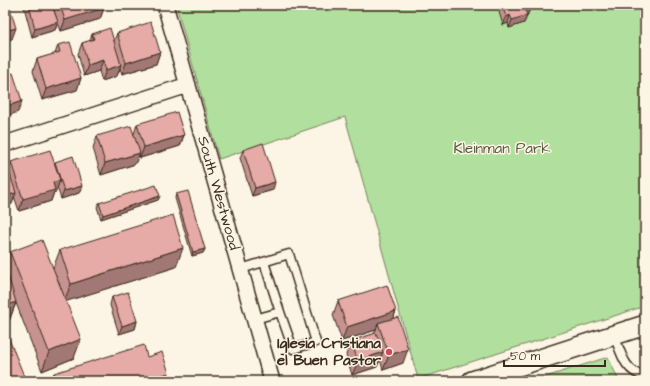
<svg xmlns="http://www.w3.org/2000/svg" width="650" height="386" viewBox="0 0 650 386" font-family="'Architects Daughter',sans-serif">
<rect width="100%" height="100%" fill="#fcf5e5"/>
<filter id="ink" filterUnits="userSpaceOnUse"><feTurbulence type="fractalNoise" baseFrequency=".025" numOctaves="2"/><feDisplacementMap in="SourceGraphic" scale="8" xChannelSelector="R" yChannelSelector="G"/><feConvolveMatrix kernelMatrix="1 2 1 2 8 2 1 2 1" color-interpolation-filters="sRGB"/></filter>
<g filter="url(#ink)">
<path fill="#b1df9d" stroke="#76845e" d="M176 5H645V306L418 379 345 117 219 159Z
M608 357 618 379 622 381H533Z"/>
<g fill="none" stroke-linecap="round" stroke-linejoin="round">
<g stroke="#3b2a1e" stroke-width="11">
<path id="service" d="M264 262 280 312
M241 269 289 254 316 342 293 349 280 312 255 319
M614 335C621 352 624 372 645 376"/>
</g>
<g stroke="#3b2a1e" stroke-width="18">
<path id="minor" d="M165 5 272 381
M5 144 188 85"/>
</g>
<g stroke="#3b2a1e" stroke-width="22">
<path id="tertiary" d="M472 381 645 325"/>
</g>
<use href="#service" stroke="#fcf5e5" stroke-width="8"/>
<use href="#minor" stroke="#fcf5e5" stroke-width="15"/>
<use href="#tertiary" stroke="#fcf5e5" stroke-width="19"/>
</g>
<path fill="#c69390" stroke="#3b2a1e" d="M25 5H52L56 17 52 5H114L104 8 100 19 61 31 58 23 55 30 32 37 24 7Z
M502 5H528L530 9 524 23 509 28 508 23 503 25 499 12Z
M117 33 160 52 156 64 122 74 120 68 117 76 102 81 99 71 84 76 78 54 82 43 90 41 92 34 114 41Z
M58 45 81 78 77 90 42 100 33 71 37 59 55 54Z
M137 124 184 135 180 146 140 158 139 154 135 164 101 175 93 148 97 136 134 134Z
M243 150 273 190 252 196 240 158Z
M11 162 54 163 55 162 79 193 61 199 57 187 56 192H54L51 201 19 211 14 196 12 204 5 206V165L9 170Z
M176 194 205 249 203 253 192 256 175 198Z
M160 196 158 200 101 219 97 207 99 203Z
M60 250 176 267 66 301 74 358 42 371 16 303 9 321 5 322V265L10 252 53 268Z
M112 297 137 321 135 329 119 334 110 305Z
M338 301 396 311 393 319 403 363 383 370 380 359 377 367 352 375 346 355 351 341 374 334 376 330 342 341 333 315Z
M54 373 56 381H51Z"/>
<path fill="#a17875" stroke="#3b2a1e" d="M102 5H114L104 8 100 19 61 31 65 20Z
M530 9 524 23 509 28 512 20 525 10Z
M510 15 508 23 503 25 506 17Z
M58 22 55 30 32 37 35 29Z
M16 28 12 39 5 41V31Z
M160 52 156 64 122 74 126 63Z
M103 60 99 71 84 76 88 65Z
M121 65 117 76 102 81 106 70Z
M81 78 77 90 42 100 46 89Z
M22 101 18 112 5 117V107Z
M184 135 180 146 140 158 144 147Z
M140 153 135 164 101 175 105 163Z
M60 180 56 192H54L51 201 19 211 23 199 53 183Z
M275 182 273 190 252 196 255 188Z
M82 186 79 193 61 199 64 191Z
M16 193 12 204 5 206V196Z
M160 196 158 200 101 219 103 215Z
M183 248 176 267 64 302 71 284Z
M205 249 203 253 192 256 193 252Z
M16 302 9 321 5 322V306Z
M396 311 391 325 378 323 376 330 342 341 347 327Z
M137 321 135 329 119 334 122 326Z
M81 339 74 358 42 371 49 352Z
M408 349 403 363 383 370 389 355Z
M383 352 377 367 352 375 358 361Z
M169 373 166 381H144Z"/>
<path fill="#e6aba7" stroke="#3b2a1e" d="M5 5H9L16 28 5 31Z
M29 5H52L58 22 35 29Z
M60 5H103L104 8 65 20Z
M502 5H528L530 9 525 10 527 15 512 20 510 15 506 17Z
M151 22 160 52 126 63 117 33Z
M110 28 121 65 106 70 103 60 88 65 82 43 94 39 92 34Z
M70 42 81 78 46 89 37 59 60 52 58 45Z
M13 73 22 101 5 107V75Z
M177 112 184 135 144 147 137 124Z
M131 126 140 153 105 163 97 136Z
M263 143 275 182 255 188 243 150Z
M50 150 60 180 53 183 55 190 23 199 11 162Z
M73 156 82 186 64 191 55 162Z
M5 165H7L16 193 5 196Z
M156 185 160 196 103 215 99 203Z
M188 191 205 249 193 252 176 194Z
M173 215 183 248 71 284 60 250Z
M42 240 81 339 49 352 10 252Z
M5 269H6L16 302 5 306Z
M387 285 396 311 347 327 338 301Z
M128 292 137 321 122 326 112 297Z
M398 317 408 349 389 355 378 323Z
M5 329 26 381H5Z
M376 333 383 352 358 361 351 341Z
M144 345 147 357 162 352 169 373 144 381H56L54 373Z"/>
</g>
<circle fill="#d1495b" stroke="#fcf5e5" stroke-width="1.5" cx="389" cy="352" r="4"/>
<g text-anchor="middle" stroke-width="3" stroke-linejoin="round" paint-order="stroke">
<g font-size="15" fill="#58573e" stroke="#fcf5e5">
<text x="502" y="153">Kleinman Park</text>
</g>
<g font-size="15" fill="#3b2a1e" stroke="#fcf5e5">
<text transform="translate(219 193) rotate(74)" y="5">South Westwood</text>
</g>
<g font-size="15" font-weight="bold" fill="#3b2a1e" stroke="#fcf5e5" text-anchor="end">
<text x="381" y="348">Iglesia Cristiana<tspan x="381" dy="17">el Buen Pastor</tspan></text>
</g>
</g>
<rect width="650" height="386" fill="none" stroke="#fcf5e5" stroke-width="20"/>
<rect x="10" y="10" width="630" height="366" fill="none" stroke="#3b2a1e" stroke-width="1.5" filter="url(#ink)"/>
<path d="M504 360v6h101v-6" fill="none" stroke="#3b2a1e" stroke-width="2"/>
<text x="510" y="360" font-size="12" fill="#3b2a1e" stroke="#fcf5e5" stroke-width="3" paint-order="stroke">50 m</text>
</svg>
